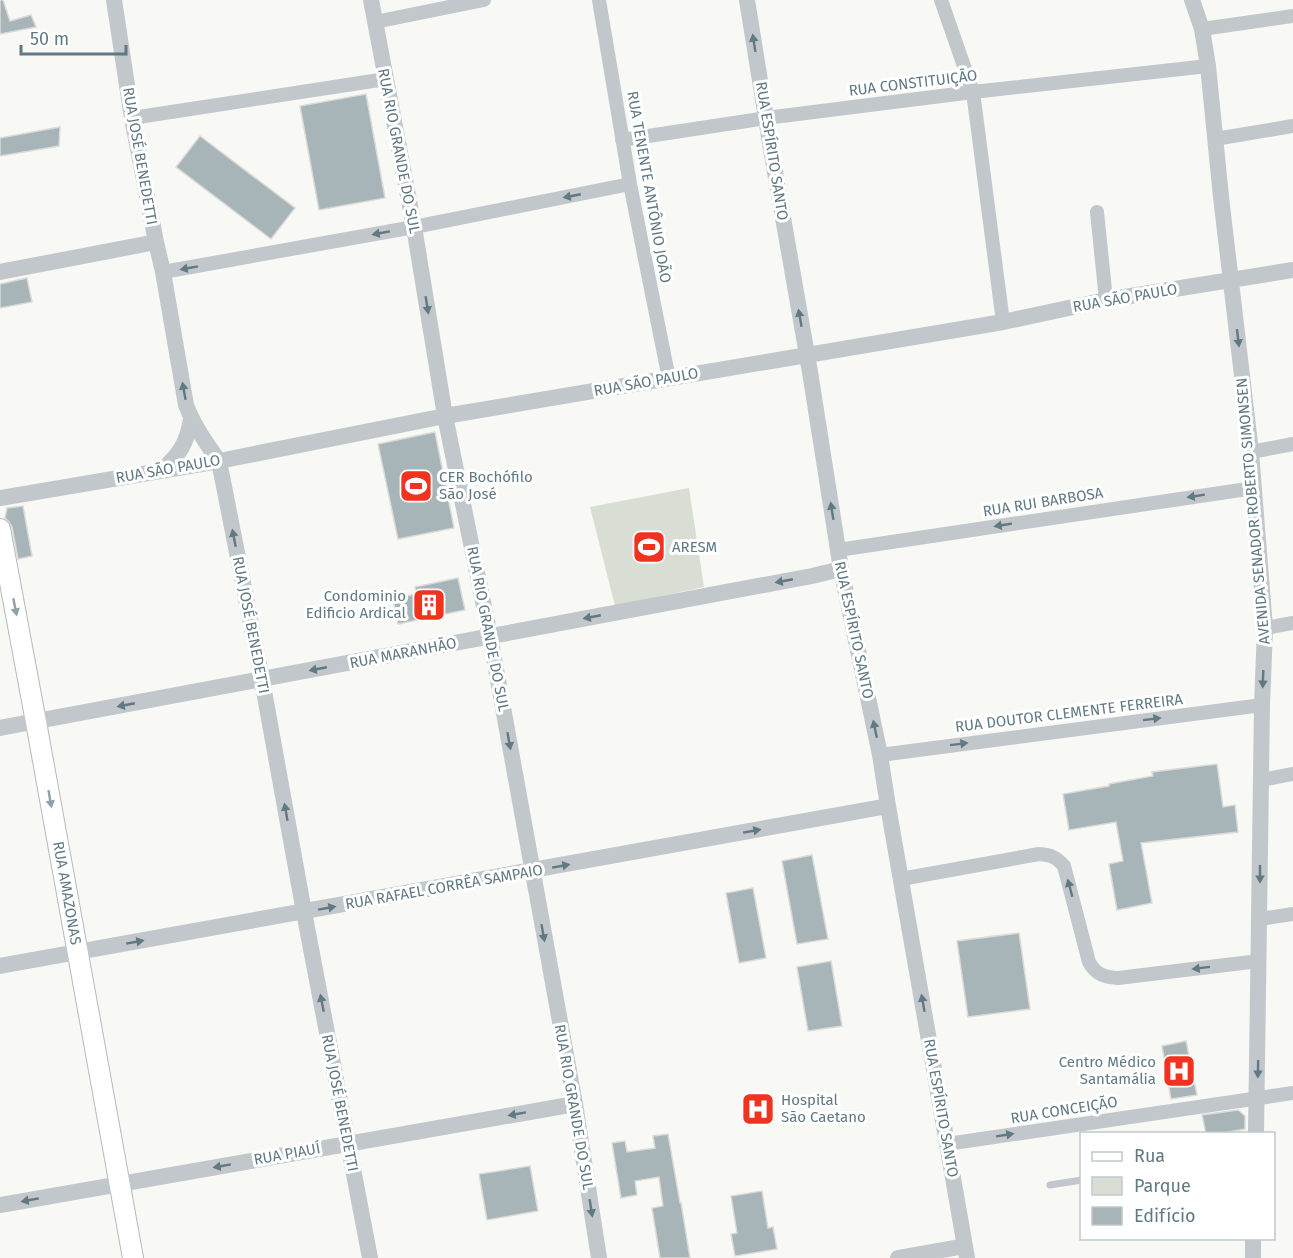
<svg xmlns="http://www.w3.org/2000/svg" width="1293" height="1258" viewBox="0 0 1293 1258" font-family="'Fira Sans',sans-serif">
<rect width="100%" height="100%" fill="#f8f8f5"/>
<path fill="#d9ded4" d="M689 488 704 587 615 606 590 507Z"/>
<path fill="#a7b4b8" stroke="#dadad8" stroke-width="1.5" d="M0 0H3L10 21 31 15 36 27 0 34Z
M366 94 385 198 319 210 300 106Z
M60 127 59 146 0 156V138Z
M200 136 295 208 271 239 176 167Z
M27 278 32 302 0 308V284Z
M435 432 454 528 398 539 378 444Z
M23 506 32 556 18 559 12 527 9 522 5 518 7 508Z
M458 578 465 610 398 624 393 599 416 594 415 587Z
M1217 764 1223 807 1235 805 1238 832 1141 843 1152 903 1117 910 1109 864 1123 861 1116 822 1069 830 1063 794 1109 786V784L1153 776 1152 772Z
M812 855 828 939 797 944 782 861Z
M753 888 766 958 739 963 726 893Z
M1019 933 1030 1009 968 1017 957 941Z
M831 961 842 1026 808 1031 797 967Z
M1186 1041 1197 1095 1171 1099 1162 1046Z
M1238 1110 1245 1116V1129L1217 1134H1206L1202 1115Z
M668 1134 680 1203H681L690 1258H660L652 1208 663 1206 659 1177 635 1181 637 1195 621 1198 612 1143 625 1141 627 1152 655 1148 653 1136Z
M530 1166 538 1211 487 1220 479 1174Z
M762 1191 768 1228 773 1227 777 1249 735 1256 731 1234 737 1233 731 1196Z"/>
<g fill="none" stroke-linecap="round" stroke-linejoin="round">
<g stroke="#b3bbbf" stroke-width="22">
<path id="secondary" d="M0 529 36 722 133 1258"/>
</g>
<path stroke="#c1c7ca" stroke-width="7" d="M1050 1185 1082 1180"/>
<path stroke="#c1c7ca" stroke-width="14" d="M599 0 630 184 669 379
M941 0 973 92 1003 322
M375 22 484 0
M1202 29 1293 16
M132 118 386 79
M1215 139 1293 126
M622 140 766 118 973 92 1208 66
M1097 212 1106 300
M163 272 414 227 630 184
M1251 452 1293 444
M838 550 1254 488
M1265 628 1293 623
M880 755 1262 705
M1261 780 1293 774
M901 879 1039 854C1051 855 1056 857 1064 866L1089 962C1096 975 1105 977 1118 978L1259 961
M1260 919 1293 914
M947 1144 1293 1093"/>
<path stroke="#c1c7ca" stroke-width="16" d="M114 0 132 118 156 242 163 272 186 405C194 426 206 443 219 461L262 680 304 912 370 1258
M371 0 414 227 445 416 490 636 575 1104 599 1258
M747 0 771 149 810 372 841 569 880 755 888 806 967 1258
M1192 0 1202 29 1208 66 1221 197 1251 452 1265 628 1262 705 1256 1134
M0 272 156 242
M162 470C180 454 187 443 191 419
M0 498 219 461 445 416 1003 322 1106 300 1293 270
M0 728 812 576 841 569
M0 966 888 806
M0 1205 575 1104
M898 1258 965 1246
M1253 1258V1238"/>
<use href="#secondary" stroke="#fff" stroke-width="20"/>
</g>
<defs><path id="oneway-solid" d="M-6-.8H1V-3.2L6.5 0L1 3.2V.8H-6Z" transform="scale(1.5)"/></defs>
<g fill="#617983">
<use href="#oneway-solid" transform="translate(754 43) rotate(-99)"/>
<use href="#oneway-solid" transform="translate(572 196) rotate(169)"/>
<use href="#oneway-solid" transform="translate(381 233) rotate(170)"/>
<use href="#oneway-solid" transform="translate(189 268) rotate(170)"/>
<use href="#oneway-solid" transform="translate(427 305) rotate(81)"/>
<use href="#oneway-solid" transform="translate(800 318) rotate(-100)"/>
<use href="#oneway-solid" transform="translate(1238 338) rotate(83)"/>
<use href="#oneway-solid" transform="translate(184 391) rotate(-100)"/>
<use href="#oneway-solid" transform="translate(1196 496) rotate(171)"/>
<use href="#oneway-solid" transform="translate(832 511) rotate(-99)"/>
<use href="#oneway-solid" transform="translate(1003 525) rotate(171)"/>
<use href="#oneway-solid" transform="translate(234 538) rotate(-101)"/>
<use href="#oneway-solid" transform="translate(784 581) rotate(169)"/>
<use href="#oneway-solid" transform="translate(592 617) rotate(169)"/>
<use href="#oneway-solid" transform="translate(318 669) rotate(169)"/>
<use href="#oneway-solid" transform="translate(1263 679) rotate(92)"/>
<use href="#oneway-solid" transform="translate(126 705) rotate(169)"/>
<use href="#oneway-solid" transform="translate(1152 719) rotate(-7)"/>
<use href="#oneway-solid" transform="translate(875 729) rotate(-102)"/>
<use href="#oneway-solid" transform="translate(509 741) rotate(80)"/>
<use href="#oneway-solid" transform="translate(959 744) rotate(-7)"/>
<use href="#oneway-solid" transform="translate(286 812) rotate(-100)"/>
<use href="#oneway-solid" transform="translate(752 831) rotate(-10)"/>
<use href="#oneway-solid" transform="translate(561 866) rotate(-10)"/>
<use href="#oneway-solid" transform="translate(1260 874) rotate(90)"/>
<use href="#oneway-solid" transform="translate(1070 888) rotate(-105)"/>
<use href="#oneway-solid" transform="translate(327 908) rotate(-10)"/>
<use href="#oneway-solid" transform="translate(543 933) rotate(80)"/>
<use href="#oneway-solid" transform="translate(135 942) rotate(-10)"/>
<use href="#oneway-solid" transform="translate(1201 968) rotate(173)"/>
<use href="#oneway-solid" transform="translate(322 1003) rotate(-101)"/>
<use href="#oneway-solid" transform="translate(923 1003) rotate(-100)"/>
<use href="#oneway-solid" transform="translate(1258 1069) rotate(91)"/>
<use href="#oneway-solid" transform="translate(517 1114) rotate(170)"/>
<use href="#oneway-solid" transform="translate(1005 1135) rotate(-9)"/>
<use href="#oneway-solid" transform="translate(222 1166) rotate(170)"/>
<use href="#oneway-solid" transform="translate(30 1200) rotate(170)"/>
<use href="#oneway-solid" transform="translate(591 1208) rotate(81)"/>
</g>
<g fill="#90a1a8">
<use href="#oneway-solid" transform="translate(15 607) rotate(79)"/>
<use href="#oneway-solid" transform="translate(50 799) rotate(80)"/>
</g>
<defs>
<g id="stadium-square" transform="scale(1.725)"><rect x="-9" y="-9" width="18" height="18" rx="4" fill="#ef331f" stroke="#fff"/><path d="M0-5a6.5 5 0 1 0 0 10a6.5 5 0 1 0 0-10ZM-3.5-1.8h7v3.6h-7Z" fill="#fff"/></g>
<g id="building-square" transform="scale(1.725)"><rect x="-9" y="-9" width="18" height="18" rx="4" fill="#ef331f" stroke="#fff"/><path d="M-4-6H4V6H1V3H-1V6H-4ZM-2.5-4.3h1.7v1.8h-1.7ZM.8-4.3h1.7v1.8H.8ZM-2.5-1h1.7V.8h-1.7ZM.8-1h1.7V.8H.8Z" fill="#fff"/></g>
<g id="hospital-square" transform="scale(1.725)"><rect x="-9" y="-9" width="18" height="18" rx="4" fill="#ef331f" stroke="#fff"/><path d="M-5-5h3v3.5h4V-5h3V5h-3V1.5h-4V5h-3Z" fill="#fff"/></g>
</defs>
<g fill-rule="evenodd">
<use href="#stadium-square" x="416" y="486"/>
<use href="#stadium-square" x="649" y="547"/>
<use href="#building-square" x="429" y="605"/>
<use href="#hospital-square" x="1179" y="1071"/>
<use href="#hospital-square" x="758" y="1109"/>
</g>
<g text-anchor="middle" stroke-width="6" stroke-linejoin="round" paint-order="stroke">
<g font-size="15" fill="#617983" stroke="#fff">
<text transform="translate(913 83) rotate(-7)" y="5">RUA CONSTITUIÇÃO</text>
<text transform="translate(399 151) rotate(79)" y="5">RUA RIO GRANDE DO SUL</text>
<text transform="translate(772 151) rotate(81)" y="5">RUA ESPÍRITO SANTO</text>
<text transform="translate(140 156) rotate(80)" y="5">RUA JOSÉ BENEDETTI</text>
<text transform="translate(649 187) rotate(80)" y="5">RUA TENENTE ANTÔNIO JOÃO</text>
<text transform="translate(1125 298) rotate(-10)" y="5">RUA SÃO PAULO</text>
<text transform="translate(646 382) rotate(-10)" y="5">RUA SÃO PAULO</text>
<text transform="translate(168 469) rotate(-10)" y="5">RUA SÃO PAULO</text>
<text transform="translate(1043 502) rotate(-9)" y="5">RUA RUI BARBOSA</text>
<text transform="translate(1253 511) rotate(-95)" y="5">AVENIDA SENADOR ROBERTO SIMONSEN</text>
<text transform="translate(251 625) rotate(79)" y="5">RUA JOSÉ BENEDETTI</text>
<text transform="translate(488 629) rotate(79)" y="5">RUA RIO GRANDE DO SUL</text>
<text transform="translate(854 630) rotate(78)" y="5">RUA ESPÍRITO SANTO</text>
<text transform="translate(403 653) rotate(-11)" y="5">RUA MARANHÃO</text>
<text transform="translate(1069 713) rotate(-7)" y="5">RUA DOUTOR CLEMENTE FERREIRA</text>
<text transform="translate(444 887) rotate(-10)" y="5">RUA RAFAEL CORRÊA SAMPAIO</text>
<text transform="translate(67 893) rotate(80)" y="5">RUA AMAZONAS</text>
<text transform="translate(340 1103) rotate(79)" y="5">RUA JOSÉ BENEDETTI</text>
<text transform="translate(574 1107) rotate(80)" y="5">RUA RIO GRANDE DO SUL</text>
<text transform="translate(941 1108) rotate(80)" y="5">RUA ESPÍRITO SANTO</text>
<text transform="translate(1064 1110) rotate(-9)" y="5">RUA CONCEIÇÃO</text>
<text transform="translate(287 1154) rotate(-10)" y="5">RUA PIAUÍ</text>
</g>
<g font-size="15" fill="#617983" stroke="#fff" text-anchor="start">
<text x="439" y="482">CER Bochófilo<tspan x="439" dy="17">São José</tspan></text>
<text x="672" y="552">ARESM</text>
<text x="406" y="601" text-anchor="end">Condominio<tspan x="406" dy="17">Edificio Ardical</tspan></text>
<text x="1156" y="1067" text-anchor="end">Centro Médico<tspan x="1156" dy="17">Santamália</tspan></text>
<text x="781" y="1105">Hospital<tspan x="781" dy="17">São Caetano</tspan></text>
</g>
</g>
<rect x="1080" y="1132" width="195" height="108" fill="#ffffff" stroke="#c0c9cd" stroke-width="1.5"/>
<rect x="1092" y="1152" width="30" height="9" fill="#ffffff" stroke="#c0c9cd" stroke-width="1.5"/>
<text x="1134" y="1162" font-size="18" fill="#617983">Rua</text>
<rect x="1092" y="1177" width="30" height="18" fill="#d9ded4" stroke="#c0c9cd" stroke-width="1.5"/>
<text x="1134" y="1192" font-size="18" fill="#617983">Parque</text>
<rect x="1092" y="1207" width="30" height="18" fill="#a7b4b8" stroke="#c0c9cd" stroke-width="1.5"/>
<text x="1134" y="1222" font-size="18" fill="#617983">Edifício</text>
<path d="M21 45v9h105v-9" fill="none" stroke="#617983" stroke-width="3"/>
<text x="30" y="45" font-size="18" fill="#617983" stroke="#ffffff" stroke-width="4.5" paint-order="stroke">50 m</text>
</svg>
